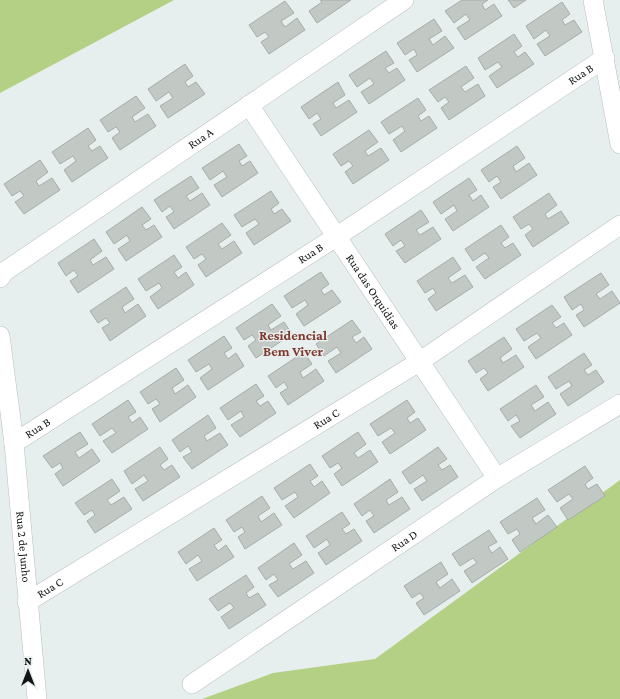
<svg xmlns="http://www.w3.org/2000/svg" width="620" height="699" viewBox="0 0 620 699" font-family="'Crimson Pro',serif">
<rect width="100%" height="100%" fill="#e7efee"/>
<path fill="#b4d084" d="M0 0H174L0 93Z
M620 480V699H202L273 673 375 659Z"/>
<path fill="#c2c8c4" stroke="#a6aca8" d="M320 0H351L317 23 309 11 322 2Z
M462 0H488L482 4 485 10 494 4 502 16 465 40 457 28 470 20 466 14 454 23 445 11Z
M508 0H526L514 8Z
M285 1 294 13 281 21 285 27 297 18 305 30 269 54 261 42 269 37 265 32 257 37 249 25Z
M562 2 570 14 562 20 565 25 574 20 582 32 545 56 537 44 550 36 546 30 534 39 526 26Z
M434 19 442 31 429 39 433 45 445 36 454 48 417 72 409 60 417 55 414 49 405 55 397 43Z
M514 34 522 46 514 52 518 57 525 52 534 64 497 88 489 76 502 67 498 62 485 70 478 58Z
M386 51 394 63 385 68 389 73 397 68 405 80 369 104 361 92 374 84 370 78 357 87 349 75Z
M185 64 193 76 185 82 188 87 196 82 205 94 168 118 160 106 173 98 169 92 156 101 148 89Z
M466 66 474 78 461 87 465 92 478 84 485 96 449 120 441 108 449 102 445 97 438 102 429 90Z
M338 82 345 95 333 103 336 108 349 100 357 112 321 136 313 124 321 119 317 113 309 119 301 107Z
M136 96 145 108 132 117 135 122 148 114 156 126 120 150 112 138 120 132 116 127 108 132 100 120Z
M418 98 426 110 418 116 421 121 429 116 437 128 401 152 393 140 405 131 402 126 389 134 381 122Z
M88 128 96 140 88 146 92 151 100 146 108 158 72 182 64 170 76 161 73 156 60 164 52 152Z
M369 130 378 142 365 151 368 156 381 148 389 160 353 184 345 172 353 166 349 161 341 166 333 154Z
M239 144 247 156 239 161 242 166 250 161 258 173 222 197 214 185 227 177 223 171 210 180 202 168Z
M517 146 525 158 513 166 516 172 529 163 537 175 501 199 493 187 501 182 497 176 489 182 481 170Z
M40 160 48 172 36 181 39 186 52 178 60 190 24 214 15 202 24 196 20 191 12 196 4 184Z
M191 176 199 188 186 196 190 201 202 193 210 205 174 229 166 217 174 212 170 206 162 212 154 200Z
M469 178 477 190 469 195 473 201 481 195 489 207 453 231 445 219 457 211 454 205 441 214 433 202Z
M271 191 279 203 271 209 274 214 282 209 291 221 254 245 246 233 259 224 255 219 242 227 234 215Z
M549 193 557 205 545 214 548 219 561 211 569 223 533 247 525 235 533 229 529 224 521 229 513 217Z
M142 207 151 219 142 225 146 230 154 225 162 237 126 261 118 249 130 241 127 235 114 244 106 232Z
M421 210 429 222 416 230 420 235 433 227 441 239 405 263 396 251 405 246 401 240 393 246 385 234Z
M222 223 231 235 218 244 222 249 234 241 242 253 206 277 198 265 206 259 202 254 194 259 186 247Z
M501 225 509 237 501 243 505 248 513 243 521 255 485 279 476 267 489 258 485 253 473 261 465 249Z
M94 239 102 251 90 260 93 265 106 257 114 269 78 293 70 281 78 276 74 270 66 276 58 263Z
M174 255 182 267 174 272 178 278 186 272 194 285 158 309 150 297 162 288 159 283 146 291 138 279Z
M453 257 461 269 448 278 452 283 465 275 473 287 436 311 428 299 436 293 433 288 425 293 417 281Z
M321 272 329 284 321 290 324 295 332 290 341 302 304 326 296 314 308 305 305 300 292 308 284 296Z
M601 273 609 285 596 294 600 299 612 291 620 303 584 327 576 315 584 310 581 304 572 310 564 297Z
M126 287 134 299 122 307 125 313 138 304 146 316 110 341 102 328 110 323 106 318 98 323 90 311Z
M272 304 281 316 268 325 271 330 284 322 292 334 256 358 248 346 256 340 252 335 244 340 236 328Z
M552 305 561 317 552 323 556 328 564 323 572 335 536 359 528 347 541 338 537 333 524 341 516 329Z
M352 320 361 332 352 337 356 343 364 337 372 349 336 373 328 361 341 353 337 347 324 356 316 344Z
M224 336 232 348 224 353 228 359 236 353 244 366 208 390 200 378 212 369 209 364 196 372 188 360Z
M504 337 512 349 500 358 503 363 516 355 524 367 488 391 480 379 488 373 484 368 476 373 468 361Z
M304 352 312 364 300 372 303 378 316 369 324 381 288 405 280 393 288 388 284 382 276 388 268 376Z
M584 353 592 365 584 370 588 375 596 370 604 382 568 406 560 394 572 386 569 381 556 389 548 377Z
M176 368 184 380 172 388 175 394 188 385 196 397 160 422 152 409 160 404 156 399 148 404 140 392Z
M256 384 264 396 256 401 260 406 268 401 276 413 240 437 231 425 244 417 241 411 228 420 220 408Z
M536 385 544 397 531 405 535 411 548 402 556 414 520 438 511 426 520 421 516 415 508 421 500 409Z
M128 400 136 412 128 417 132 423 140 417 148 429 112 453 103 441 116 433 112 428 100 436 92 424Z
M407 400 415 412 407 418 410 423 418 418 426 430 390 454 382 442 395 433 391 428 378 436 370 424Z
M208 415 216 428 204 436 207 441 220 433 228 445 192 469 183 457 192 452 188 446 180 452 172 440Z
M80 432 88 444 75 452 79 458 92 449 100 461 63 486 55 474 63 468 60 463 52 468 43 456Z
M358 432 366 444 354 453 358 458 370 450 378 462 342 486 334 474 342 468 338 463 330 468 322 456Z
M160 447 168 459 160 465 164 470 172 465 180 477 143 501 135 489 148 481 144 475 132 484 124 471Z
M438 447 447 459 438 465 442 470 450 465 458 477 422 501 414 489 427 481 423 475 410 484 402 472Z
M310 464 318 476 310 481 314 487 322 481 330 493 294 518 285 506 298 497 295 492 282 500 274 488Z
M585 466 593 478 585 484 588 489 597 484 605 496 568 520 560 508 573 499 569 494 557 502 548 490Z
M112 479 120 491 107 500 111 505 124 497 132 509 95 533 87 521 95 515 92 510 84 515 75 503Z
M390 479 398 492 386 500 389 505 402 497 410 509 374 533 366 521 374 516 370 510 362 516 354 504Z
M262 496 270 508 258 516 261 522 274 513 282 525 245 549 238 537 245 532 242 527 234 532 226 520Z
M537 498 545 510 532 518 536 524 548 515 557 527 520 552 512 540 520 534 517 529 508 534 500 522Z
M342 512 350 524 342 529 346 534 354 529 362 541 326 565 318 553 330 545 327 539 314 548 306 536Z
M214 528 222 540 214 545 218 551 226 545 234 557 197 581 189 569 202 561 198 555 186 564 178 552Z
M489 530 497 542 488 547 492 553 500 547 508 559 472 583 464 571 477 563 473 558 460 566 452 554Z
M294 543 302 555 289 564 293 569 306 561 314 573 278 597 269 585 278 580 274 574 266 580 258 568Z
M441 562 448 574 436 582 440 588 452 579 460 591 424 615 416 603 424 598 420 593 412 598 404 586Z
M246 575 254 587 246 593 249 598 258 593 266 605 229 629 221 617 234 608 230 603 218 611 209 599Z"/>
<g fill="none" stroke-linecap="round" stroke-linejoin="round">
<g stroke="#b8bfbf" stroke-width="20">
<g id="minor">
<path d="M593 0 620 144"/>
<path id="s1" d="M249 105 497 478"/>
<path id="s2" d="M0 278 4 272 404 0"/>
<path id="s3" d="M0 336 14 443 37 699"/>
<path id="s4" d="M14 443 336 237 605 58"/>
<path id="s5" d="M27 602 419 362 620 225"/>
<path id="s6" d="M192 684 497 478 620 404"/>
</g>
</g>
<use href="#minor" stroke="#fff" stroke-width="19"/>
</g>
<g text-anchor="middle" stroke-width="3" stroke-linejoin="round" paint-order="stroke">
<g font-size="12" fill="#121515" stroke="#e7efee">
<text dy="4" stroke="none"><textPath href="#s4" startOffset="676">Rua B</textPath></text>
<text dy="4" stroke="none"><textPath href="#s2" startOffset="245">Rua A</textPath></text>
<text dy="4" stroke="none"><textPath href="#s4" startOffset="352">Rua B</textPath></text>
<text dy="4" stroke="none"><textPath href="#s1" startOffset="224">Rua das Orquidias</textPath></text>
<text dy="4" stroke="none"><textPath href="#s5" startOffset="351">Rua C</textPath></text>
<text dy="4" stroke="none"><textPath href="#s4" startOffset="28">Rua B</textPath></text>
<text dy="4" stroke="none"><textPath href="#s6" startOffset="256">Rua D</textPath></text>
<text dy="4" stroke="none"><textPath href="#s3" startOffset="212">Rua 2 de Junho</textPath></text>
<text dy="4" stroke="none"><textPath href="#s5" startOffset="27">Rua C</textPath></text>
</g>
<g font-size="14" font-weight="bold" fill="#7e382d" stroke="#e7efee">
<text x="293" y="340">Residencial<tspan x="293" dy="16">Bem Viver</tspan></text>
</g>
</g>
<g transform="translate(28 671)" stroke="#e7efee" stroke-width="3" paint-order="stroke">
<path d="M0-3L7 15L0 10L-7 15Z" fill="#121515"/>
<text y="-6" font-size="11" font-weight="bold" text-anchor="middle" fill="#121515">N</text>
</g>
</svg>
